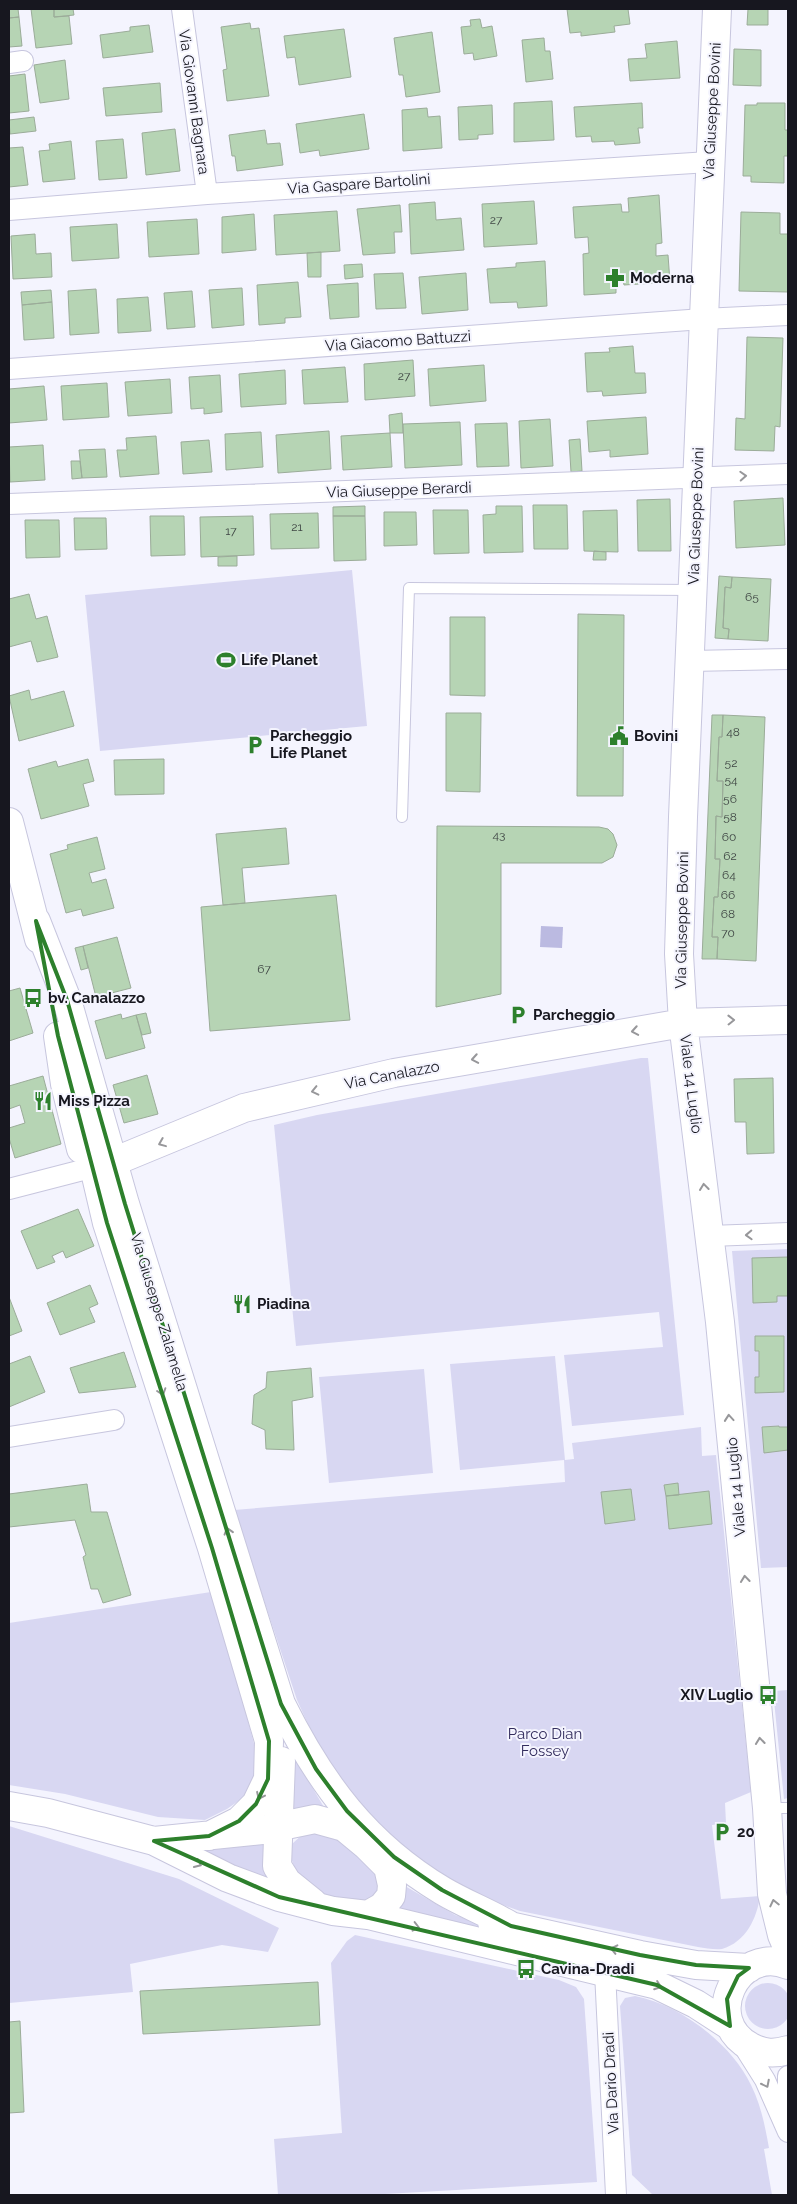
<svg xmlns="http://www.w3.org/2000/svg" width="797" height="2204" viewBox="0 0 797 2204" font-family="Raleway,sans-serif">
<rect width="100%" height="100%" fill="#f4f4fe"/>
<path fill="#d8d7f2" d="M352 570 367 726 100 751 85 595Z
M641 1058H648L684 1415 572 1426 564 1355 663 1347 659 1312 296 1346 274 1125 317 1115Z
M788 1249V1567L761 1568 732 1251Z
M555 1356 565 1460 574 1459 572 1443 701 1427 702 1456 716 1455 751 1792 725 1803 726 1823 712 1825 721 1899 760 1896C757 1918 746 1942 722 1949 715 1950 705 1948 698 1947L520 1911 469 1893 402 1851 341 1785 317 1744 297 1700 234 1510 565 1482 564 1460 460 1470 450 1364Z
M424 1369 433 1473 329 1483 319 1377Z
M211 1592 230 1654 257 1755V1774L247 1795 227 1809 205 1820 158 1817 65 1794 9 1785V1623Z
M788 1690V1798L784 1799 773 1691Z
M292 1753 325 1809 295 1814 291 1809Z
M9 1826 179 1879 279 1928 268 1952 222 1945 130 1964 133 1992 9 2003Z
M324 1830 380 1865 378 1897 362 1906 331 1900 313 1888 296 1871 291 1858 292 1844 305 1832Z
M268 1837 273 1885 200 1852 201 1846Z
M405 1886 455 1915 489 1928 549 1946 392 1913Z
M355 1935 559 1980 576 1987 584 1999 597 2182 367 2195H278L274 2139 342 2133 331 1963 347 1941Z
M745 2006a23 23 0 1 1 46 0a23 23 0 1 1-46 0Z
M635 1996C679 2004 732 2044 751 2085 761 2105 765 2126 769 2148L764 2149 772 2195H653L632 2175 620 2006 625 1998Z"/>
<path fill="#bbbae1" d="M541 926 563 927 562 948 540 947Z"/>
<path fill="#b6d4b4" stroke="#9bac99" d="M9 9H18L19 17 9 18Z
M31 9H54V17L69 16 72 44 36 48Z
M54 9H73L74 15 54 17Z
M567 9H628L630 24 614 26 615 32 581 36V32L570 33Z
M748 9H768V25H747Z
M19 17 22 46 9 47V18Z
M480 19 482 28 492 26 497 56 474 60 473 53 464 54 461 27 471 26 470 20Z
M250 23 251 29 259 28 269 96 227 101 223 70 227 69 221 27Z
M149 25 153 52 103 58 100 35 130 31V27Z
M344 29 351 77 299 85 295 57 287 58 284 36Z
M432 32 440 92 406 97 403 75H399L394 38Z
M544 38 545 51H550L553 79 526 82 522 40Z
M677 41 680 78 630 81 628 59 647 58 645 44Z
M734 49 761 50V86L733 85Z
M65 60 69 99 40 103 34 65Z
M25 74 29 111 9 113V76Z
M160 83 162 112 106 116 103 88Z
M552 101 554 140 514 142V103Z
M642 103 643 128H638L640 143 615 145 614 141 592 142 591 136 576 137 574 107Z
M757 103H785V130H788V156H784V183L751 182V176H743L745 105H757Z
M492 105 493 134 478 135V139L459 140 458 107Z
M427 108 428 117 440 116 442 148 403 151 402 110Z
M364 114 369 149 320 156 319 150 300 153 296 124Z
M34 117 36 131 10 134 9 120Z
M175 129 180 171 146 175 142 133Z
M265 130 267 144 280 143 283 165 237 171 235 156H232L229 135Z
M123 139 127 178 99 180 96 141Z
M71 141 75 179 43 182 39 151 50 150 49 144Z
M23 147 28 185 9 187V148Z
M659 195 662 243 656 244V256L668 255 670 282 624 285 623 279H616V293L584 295 583 254 589 253 588 237 575 238 573 207 621 204 622 212H629L628 198Z
M534 201 537 244 484 247 482 204Z
M435 202 436 220 461 218 464 250 411 254 409 204Z
M400 205 402 232H394L395 253 363 255 357 209Z
M337 211 340 251 276 255 274 215Z
M741 212 780 213V234H788V292L739 291Z
M254 214 256 250 222 253V217Z
M197 219 199 254 149 257 147 222Z
M117 224 119 258 72 261 70 227Z
M35 234 36 254 51 253 52 277 13 279 11 236Z
M321 252V277H308L307 253Z
M545 261 547 306 518 308 517 302 490 303 487 269 516 267V263Z
M362 264 363 277 345 279 344 265Z
M403 273 406 308 376 309 374 274Z
M466 273 468 310 422 314 419 277Z
M298 282 301 317 285 318V323L259 325 257 285Z
M358 283 359 317 330 319 327 285Z
M242 288 244 325 212 328 209 290Z
M96 289 99 333 70 335 68 291Z
M51 290 52 302 22 305 21 292Z
M192 291 195 327 167 329 164 293Z
M148 297 151 331 118 333 117 299Z
M52 302 54 338 24 340 22 305Z
M747 337 783 338 780 427 775 426 774 451 735 450 736 418 745 419Z
M633 346 635 373H645L646 393 603 396 602 391 587 392 585 353 610 352 609 348Z
M413 360 415 396 365 400 364 364Z
M484 365 486 401 430 406 428 369Z
M345 367 348 402 304 404 302 370Z
M285 370 286 404 241 407 239 374Z
M220 375 222 412 204 414V408L191 409 189 377Z
M170 379 172 413 128 416 125 382Z
M107 383 109 417 63 420 61 386Z
M44 386 47 420 9 423V389Z
M402 413 403 433H390L389 415Z
M646 417 648 454 610 457V450L589 452 587 421Z
M550 419 553 466 521 468 519 421Z
M460 422 462 465 405 468 403 424Z
M507 423 509 466 477 467 475 424Z
M329 431 331 469 278 473 276 435Z
M261 432 263 467 226 470 225 434Z
M390 433 392 467 343 470 341 436Z
M156 436 159 474 120 477 117 450H127L126 438Z
M580 439 582 471 571 472 569 440Z
M209 440 212 472 183 474 181 442Z
M43 445 45 480 10 482 9 447Z
M105 449 107 477 82 478 79 450Z
M71 461H80L82 478 72 479Z
M783 498 785 545 736 548 734 501Z
M670 499 671 551H638L637 500Z
M533 505H567L568 549H534Z
M365 506V516H333V507Z
M496 506H522L523 552 484 553 483 515 496 514Z
M433 510H468L469 553 434 554Z
M617 510 618 552 584 551 583 511Z
M384 512H416L417 545 384 546Z
M318 513 319 548 271 549 270 514Z
M150 516H184L185 555 151 556Z
M253 516 254 555 201 557 200 517Z
M333 516H365L366 560 334 561Z
M74 518H106L107 549 75 550Z
M25 520H59L60 557 26 558Z
M594 551 606 552V560H593Z
M237 556V566H218V557Z
M719 576 732 577 731 588 725 587 723 628 729 629 728 639 715 638Z
M732 577 771 579 768 641 728 639 729 629 723 628 725 587 731 588Z
M29 594 36 619 47 616 58 657 37 662 31 641 9 647V599Z
M578 614 624 615 623 796H577Z
M450 617H485V696L450 695Z
M29 690 31 700 64 691 74 726 19 741 9 696Z
M446 713H481L480 792 446 791Z
M712 715H723L722 737H719L717 781H723L722 817 716 816 715 859H720L718 897H714L712 937H718L717 959H702Z
M723 715 765 717 756 961 717 959 718 937H712L714 897H718L720 859H715L716 816 722 817 723 781H717L719 737H722Z
M88 759 94 781 83 784 89 806 41 819 28 769 56 761 58 767Z
M164 759V794L115 795 114 760Z
M437 826 599 827 608 829 613 834 617 845 613 857 602 863H501V994L436 1007Z
M286 828 289 864 242 868 245 903 223 905 216 834Z
M97 837 105 869 89 873 92 883 106 879 114 908 83 916 81 909 66 913 50 854 68 849 67 845Z
M336 895 350 1020 210 1031 201 907Z
M117 937 131 988 96 997 83 946Z
M83 946 88 968 81 970 75 948Z
M20 988 33 1033 9 1041V991Z
M146 1013 151 1033 142 1035 136 1015Z
M121 1014 122 1019 136 1015 145 1048 106 1059 95 1021Z
M147 1075 158 1114 124 1123 113 1085Z
M43 1076 61 1144 15 1158 9 1138V1128L25 1123 20 1105 9 1109V1086Z
M773 1078 774 1153 747 1154 746 1122H735L734 1079Z
M78 1209 94 1246 66 1258 63 1251 52 1256 55 1262 37 1269 21 1231Z
M788 1257V1296H777V1302L753 1303 752 1258Z
M90 1285 98 1304 89 1308 95 1322 60 1335 47 1303Z
M9 1297 22 1331 9 1336Z
M755 1336H784V1392L755 1393V1377H759V1351H755Z
M124 1352 136 1387 79 1393 70 1368Z
M30 1356 45 1392 9 1407V1364Z
M311 1368 313 1397 292 1401 294 1450 266 1449 265 1430 252 1424 254 1395 266 1388 267 1372Z
M779 1426V1427H788V1450L764 1453 762 1427Z
M678 1483 679 1495 666 1496 664 1485Z
M87 1484 91 1512H107L131 1595 103 1603 98 1589H91L83 1557 86 1555 75 1520 9 1527V1494Z
M631 1489 635 1520 605 1524 601 1492Z
M709 1491 712 1524 669 1529 666 1496Z
M318 1982 320 2025 143 2034 140 1991Z
M20 2021 24 2112 9 2113V2022Z"/>
<g fill="none" stroke-linecap="round" stroke-linejoin="round">
<g stroke="#c7c6de" stroke-width="12">
<path id="lane" d="M402 817 409 588 693 590
M768 1808H788"/>
</g>
<g stroke="#c7c6de" stroke-width="22">
<path id="street" d="M182 9 207 194
M9 63 23 61
M9 210 207 194 709 162
M9 369 703 319 788 315
M9 504 788 474
M690 661 788 659
M9 1189 106 1164
M710 1236 788 1233
M9 1437 114 1420
M605 1972 616 2195
M741 2042 765 2080 788 2132
M788 2076V2102"/>
</g>
<g stroke="#c7c6de" stroke-width="30">
<path id="secondary" d="M717 9 683 817 679 954 683 1023 720 1322 767 1808 772 1894 782 1935 788 1949
M9 822 39 939
M36 921 67 1000 125 1204 281 1704C320 1783 366 1845 443 1891 465 1904 489 1913 511 1926
M58 1036 65 1084 81 1149
M85 1129 107 1223 212 1548 269 1741 268 1779 256 1804 239 1821 209 1836
M113 1162 244 1108 394 1073 683 1023 788 1020
M281 1761 277 1866 287 1882 313 1903
M9 1806 48 1813 154 1841 228 1878 279 1897 333 1911 368 1915 382 1907 391 1896 392 1885 388 1867 367 1846 344 1827 315 1819 262 1830 154 1841
M368 1915 657 1985 696 2004 730 2026
M492 1922 640 1955 696 1965 749 1968
M788 1965C737 1944 700 2020 751 2047 764 2054 775 2054 788 2050"/>
</g>
<use href="#lane" stroke="#fff" stroke-width="10"/>
<use href="#street" stroke="#fff" stroke-width="20"/>
<use href="#secondary" stroke="#fff" stroke-width="28"/>
</g>
<defs><path id="oneway-chevron" d="M-2-3.5L2.5 0L-2 3.5" fill="none" stroke-width="1.6" stroke-linecap="round" stroke-linejoin="round" transform="scale(1.25)"/></defs>
<g stroke="#97979a">
<use href="#oneway-chevron" transform="translate(743 476) rotate(-3)"/>
<use href="#oneway-chevron" transform="translate(731 1020) rotate(-1)"/>
<use href="#oneway-chevron" transform="translate(635 1031) rotate(170)"/>
<use href="#oneway-chevron" transform="translate(475 1059) rotate(170)"/>
<use href="#oneway-chevron" transform="translate(315 1091) rotate(167)"/>
<use href="#oneway-chevron" transform="translate(162 1143) rotate(158)"/>
<use href="#oneway-chevron" transform="translate(704 1187) rotate(-97)"/>
<use href="#oneway-chevron" transform="translate(749 1235) rotate(178)"/>
<use href="#oneway-chevron" transform="translate(162 1392) rotate(72)"/>
<use href="#oneway-chevron" transform="translate(729 1418) rotate(-95)"/>
<use href="#oneway-chevron" transform="translate(228 1531) rotate(-107)"/>
<use href="#oneway-chevron" transform="translate(745 1579) rotate(-96)"/>
<use href="#oneway-chevron" transform="translate(760 1741) rotate(-96)"/>
<use href="#oneway-chevron" transform="translate(260 1796) rotate(115)"/>
<use href="#oneway-chevron" transform="translate(198 1864) rotate(25)"/>
<use href="#oneway-chevron" transform="translate(774 1903) rotate(-103)"/>
<use href="#oneway-chevron" transform="translate(416 1927) rotate(14)"/>
<use href="#oneway-chevron" transform="translate(614 1949) rotate(-167)"/>
<use href="#oneway-chevron" transform="translate(658 1986) rotate(20)"/>
<use href="#oneway-chevron" transform="translate(766 2084) rotate(63)"/>
</g>
<path fill="none" stroke="#2d802c" stroke-width="4" stroke-linejoin="round" d="M36 921 67 1000 125 1204 281 1704 316 1769 347 1811 394 1857 442 1890 511 1926 640 1955 696 1965 749 1968 738 1976 727 1999 730 2026 657 1985 279 1897 154 1841 209 1836 239 1821 256 1804 268 1779 269 1741 212 1548 107 1223 58 1036Z"/>
<defs>
<g id="pharmacy-bare" transform="scale(1.5)"><path d="M-2-6h4v4h4v4h-4v4h-4v-4h-4v-4h4Z" fill="#2d802c" stroke="#f4f4fe" stroke-width="2.5" paint-order="stroke"/></g>
<g id="stadium-bare" transform="scale(1.5)"><path d="M0-5a6.5 5 0 1 0 0 10a6.5 5 0 1 0 0-10ZM-3.5-1.8h7v3.6h-7Z" fill="#2d802c" stroke="#f4f4fe" stroke-width="2.5" paint-order="stroke"/></g>
<g id="civic-bare" transform="scale(1.5)"><path d="M-.6-6.5H3V-4.5H.6V-3L4-1V1h2V6H-6V1h2V-1L-.6-3ZM-1.2 2.5V6h2.4V2.5Z" fill="#2d802c" stroke="#f4f4fe" stroke-width="2.5" paint-order="stroke"/></g>
<g id="parking-bare" transform="scale(1.5)"><path d="M-3.5-5.5H1a3.5 3.5 0 0 1 0 7H-1V5.5H-3.5ZM-1-3.4V-.6H.8a1.4 1.4 0 0 0 0-2.8Z" fill="#2d802c" stroke="#f4f4fe" stroke-width="2.5" paint-order="stroke"/></g>
<g id="bus-bare" transform="scale(1.5)"><path d="M-5-6H5V4H4V6H2V4H-2V6H-4V4H-5ZM-3.5-4V0h7V-4ZM-3.5 1.2v1.5H-2V1.2ZM2 1.2v1.5H3.5V1.2Z" fill="#2d802c" stroke="#f4f4fe" stroke-width="2.5" paint-order="stroke"/></g>
<g id="restaurant-bare" transform="scale(1.5)"><path d="M-5-6h1v4h1v-4h1v4h1v-4h1v5L-1.5 .5V6h-2V.5L-5-1ZM5-6V6H3V1.5H1.5Q1.5-4 5-6Z" fill="#2d802c" stroke="#f4f4fe" stroke-width="2.5" paint-order="stroke"/></g>
</defs>
<g fill-rule="evenodd">
<use href="#pharmacy-bare" x="615" y="278"/>
<use href="#stadium-bare" x="226" y="660"/>
<use href="#civic-bare" x="619" y="736"/>
<use href="#parking-bare" x="255" y="745"/>
<use href="#bus-bare" x="33" y="998"/>
<use href="#parking-bare" x="518" y="1015"/>
<use href="#restaurant-bare" x="43" y="1101"/>
<use href="#restaurant-bare" x="242" y="1304"/>
<use href="#bus-bare" x="768" y="1695"/>
<use href="#parking-bare" x="722" y="1832"/>
<use href="#bus-bare" x="526" y="1969"/>
</g>
<g text-anchor="middle" stroke-width="4" stroke-linejoin="round" paint-order="stroke">
<g font-size="12" fill="#3f4644">
<text x="496" y="224">27</text>
<text x="404" y="380">27</text>
<text x="297" y="531">21</text>
<text x="231" y="535">17</text>
<text x="752" y="601">65</text>
<text x="733" y="736">48</text>
<text x="731" y="767">52</text>
<text x="731" y="784">54</text>
<text x="730" y="803">56</text>
<text x="730" y="821">58</text>
<text x="499" y="839">43</text>
<text x="729" y="841">60</text>
<text x="730" y="860">62</text>
<text x="729" y="879">64</text>
<text x="728" y="899">66</text>
<text x="728" y="918">68</text>
<text x="728" y="937">70</text>
<text x="264" y="973">67</text>
</g>
<g font-size="15" fill="#17171f" stroke="#f4f4fe">
<text transform="translate(194 102) rotate(82)" y="5">Via Giovanni Bagnara</text>
<text transform="translate(712 111) rotate(-87)" y="5">Via Giuseppe Bovini</text>
<text transform="translate(359 184) rotate(-4)" y="5">Via Gaspare Bartolini</text>
<text transform="translate(398 341) rotate(-4)" y="5">Via Giacomo Battuzzi</text>
<text transform="translate(399 490) rotate(-2)" y="5">Via Giuseppe Berardi</text>
<text transform="translate(696 516) rotate(-88)" y="5">Via Giuseppe Bovini</text>
<text transform="translate(682 920) rotate(-89)" y="5">Via Giuseppe Bovini</text>
<text transform="translate(392 1075) rotate(-11)" y="5">Via Canalazzo</text>
<text transform="translate(691 1084) rotate(83)" y="5">Viale 14 Luglio</text>
<text transform="translate(159 1312) rotate(73)" y="5">Via Giuseppe Zalamella</text>
<text transform="translate(736 1487) rotate(-95)" y="5">Viale 14 Luglio</text>
<text transform="translate(611 2083) rotate(-93)" y="5">Via Dario Dradi</text>
</g>
<g font-size="15" font-weight="bold" fill="#17171f" stroke="#f4f4fe" text-anchor="start">
<text x="630" y="283">Moderna</text>
<text x="241" y="665">Life Planet</text>
<text x="270" y="741">Parcheggio<tspan x="270" dy="17">Life Planet</tspan></text>
<text x="634" y="741">Bovini</text>
<text x="48" y="1003">bv. Canalazzo</text>
<text x="533" y="1020">Parcheggio</text>
<text x="58" y="1106">Miss Pizza</text>
<text x="257" y="1309">Piadina</text>
<text x="753" y="1700" text-anchor="end">XIV Luglio</text>
<text x="737" y="1837">20</text>
<text x="541" y="1974">Cavina-Dradi</text>
</g>
<g font-size="15" fill="#332d5e" stroke="#f4f4fe">
<text x="545" y="1739">Parco Dian<tspan x="545" dy="17">Fossey</tspan></text>
</g>
</g>
<rect width="797" height="2204" fill="none" stroke="#17171f" stroke-width="20"/>
</svg>
